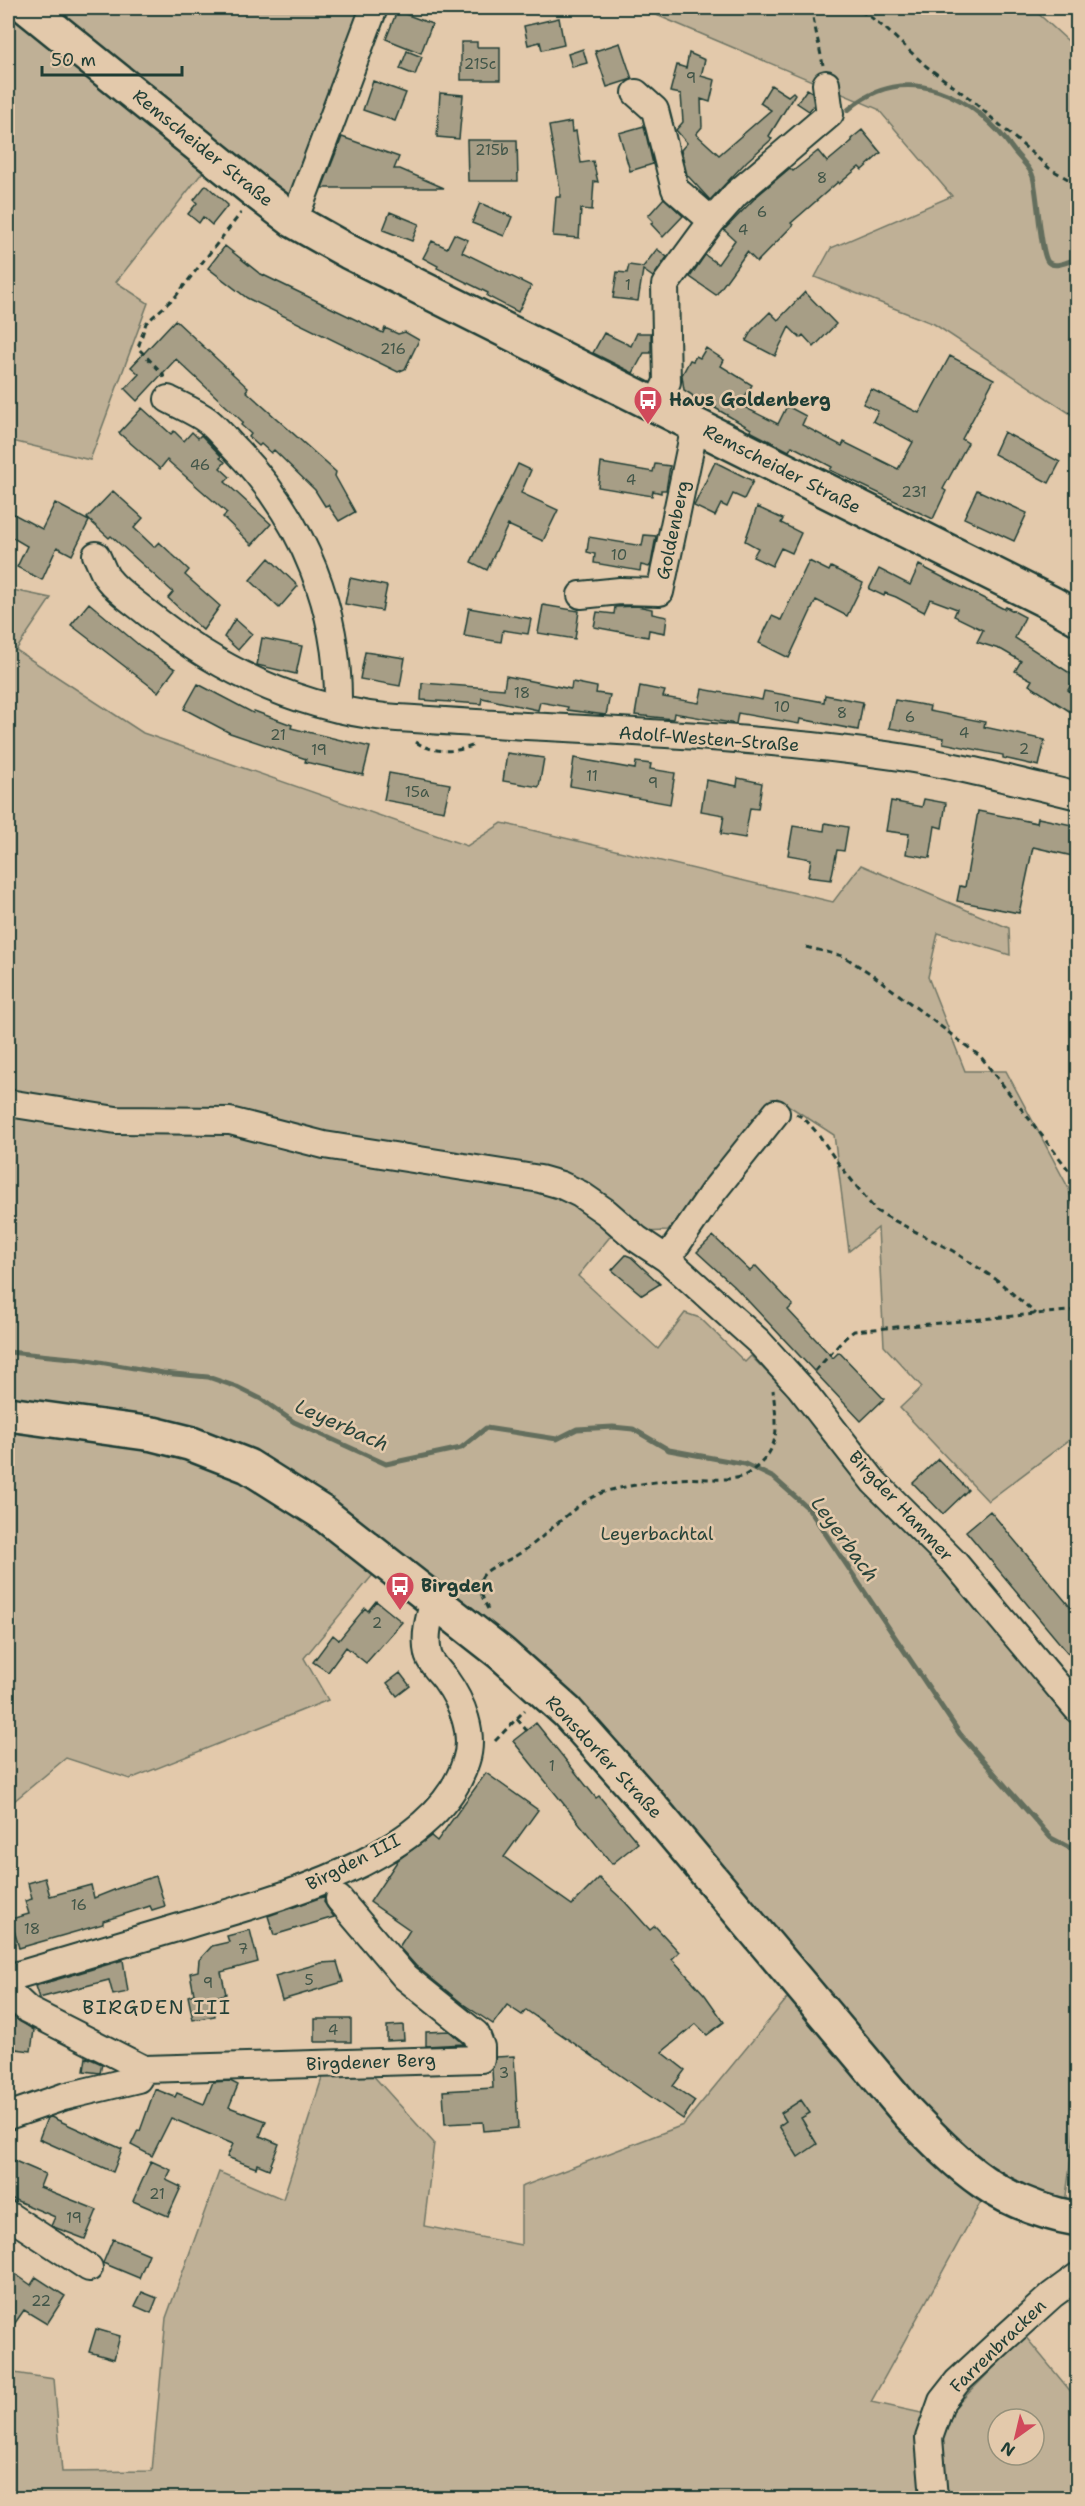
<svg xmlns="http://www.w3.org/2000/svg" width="1085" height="2506" viewBox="0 0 1085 2506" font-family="'Shantell Sans',sans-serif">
<rect width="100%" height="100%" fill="#e3c9ab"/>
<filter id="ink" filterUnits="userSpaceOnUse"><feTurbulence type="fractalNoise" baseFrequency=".0167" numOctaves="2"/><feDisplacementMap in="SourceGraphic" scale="12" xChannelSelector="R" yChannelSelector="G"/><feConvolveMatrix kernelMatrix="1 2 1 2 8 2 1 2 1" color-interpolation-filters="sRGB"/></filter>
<g filter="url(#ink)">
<path fill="#bfb096" stroke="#6f7665" stroke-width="1.5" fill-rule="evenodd" d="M8 8H368L290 195 224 145 116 282 148 303 90 460 8 440Z
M640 8H1032L1077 49V418L934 324 815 277 831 248 952 196 878 109Z
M8 589 51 598 16 650 143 733 467 846 502 823 833 902 861 865 1009 928 1010 955 938 933 928 977 965 1071H1006L1069 1189 1078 1228 1077 1434 988 1501 900 1408 922 1387 884 1346 878 1228 849 1251 834 1135 777 1098 668 1231 613 1233 578 1276 658 1349 685 1313 700 1318 745 1362 751 1356 934 1544 1077 1715 1078 2107 1065 2203 995 2176 871 2402 944 2418 1025 2336 1077 2399V2498H8V2372L54 2379 62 2472 152 2471 166 2318 219 2172 283 2199 324 2072 369 2071 434 2143 424 2226 521 2245V2187L683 2125 804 1978 391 1553 304 1658 328 1700 130 1779 66 1758 8 1806ZM998 2419H1034V2455H998Z"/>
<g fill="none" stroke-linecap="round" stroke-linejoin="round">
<path stroke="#636e5d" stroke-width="5" d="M848 110C906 59 976 96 1014 151 1020 159 1031 168 1033 177 1038 194 1040 253 1048 262 1055 269 1069 261 1078 258
M8 1352 82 1359 163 1373 208 1377 237 1387 261 1399 294 1422 386 1464 461 1448 486 1428 557 1439 577 1429 613 1427 633 1429 669 1450 745 1464 774 1478 809 1509 960 1734 1051 1838 1072 1849 1078 1860"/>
</g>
<path fill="#a79e86" stroke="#1f3d34" stroke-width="1.5" d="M397 11 432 24 421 53 386 39Z
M559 18 564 45 542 50 540 42 528 45 524 26Z
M461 42H477V47H500V80H461Z
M620 43 632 79 607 87 595 51Z
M583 49 587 63 572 67 568 54Z
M407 51 422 57 415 75 400 69Z
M689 53 705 60 701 76 715 80 710 102 701 99 702 127 696 134 719 155 771 110 760 103 771 85 788 96 793 92 795 94 769 136 772 139 747 161 710 200 687 175 681 150 687 143 676 130 683 122 681 94 670 92 677 65 686 68Z
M373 81 406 93 395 121 363 110Z
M807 89 812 92 814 105 809 111 797 103Z
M440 93 463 95 459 139 437 137Z
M571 122 572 132 576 131 581 163 593 161 598 182 594 181 592 210 581 209 579 238 553 236 556 197H560V189L549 126Z
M644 126 653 164 630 171 619 133Z
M862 130 881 153 862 170 859 167 839 184 838 182 791 223 793 225 757 262 747 252 716 295 690 277 705 255 718 264 735 240 724 230 757 196 790 168 793 171 818 151 827 162 852 141 851 139Z
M342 137 399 157 394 169H400L444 188H322Z
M467 140H517L518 181H468Z
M206 185 228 205 212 225 203 217 199 223 188 214 197 203 194 200Z
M664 198 683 216 663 237 651 224 653 221 648 216Z
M480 203 512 217 504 236 472 223Z
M390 212 419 224 412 241 383 230Z
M454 234 468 240 462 252 531 286 518 312 487 296 488 293 437 268 438 266 423 258 432 241 447 248Z
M225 246 259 273 342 313 383 333 385 328 398 334 405 332 419 340 405 369 398 372 247 298 208 268Z
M657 249 667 257 653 277 643 270 638 301 613 298 617 272 627 273 629 265 643 267Z
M805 292 836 324 814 347 803 335 800 338 789 327 775 356 746 341 752 330 770 312 778 320Z
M175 320 248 388 246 391 336 472 335 476 355 512 339 521 328 505 325 506 315 490 274 450 271 453 261 444 259 446 249 437 251 434 241 425 243 422 176 359 137 401 125 389 139 374 131 367Z
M604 333 631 346 637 333H651V353H644L633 373 593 353Z
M706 348 724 360 721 366 752 385 740 405 778 424 787 406 806 416 802 425 842 446 844 442 898 469 913 442 873 421 878 411 863 404 871 389 919 413 950 356 994 379 962 439 968 443 943 489 946 491 933 519 830 470 832 467 792 446 789 451 750 431 751 429 715 408 716 407 694 399 692 395 684 390 682 375 690 360 693 361 696 356 700 358Z
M142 408 171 434 174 431 184 441 192 432 198 438 201 435 221 456 220 458 225 462 220 468 230 477 225 482 271 524 252 545 223 517 227 513 167 460 160 469 119 433Z
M1004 432 1060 462 1049 483 994 454Z
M715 462 753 481 744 499 733 494 727 507 721 504 715 516 694 506Z
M601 463 653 472 655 464 670 466 666 490H661V493L653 491 652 496 598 487Z
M518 464 531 470 521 493 558 510 543 541 508 525 487 570 471 562Z
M977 490 1027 513 1014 541 964 518Z
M113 491 143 518 134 528 154 547 159 542 189 570 185 575 220 606 203 630 168 598 173 592 111 536 109 538 87 518Z
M55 503 89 521 72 555 57 547 42 580 17 567 27 546 8 535V511L42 529Z
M757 507 783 519 781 523 801 533 792 553 781 548 772 566 753 557 758 548 745 541Z
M644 535 656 536 651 564 649 567 641 565 640 571 594 563 595 554 587 552 589 537 642 546Z
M269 558 298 586 279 608 250 580Z
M809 561 829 571 831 567 863 583 847 616 816 600 789 658 759 643 772 616 781 620Z
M919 565 1004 609 1006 607 1025 617 1015 638 1076 677 1068 690 1077 697V716L1029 685 1032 680 1015 671 1021 661 1002 650 977 642 983 630 954 616 957 609 930 599 924 612 896 597 885 593 884 596 869 589 879 569 910 585Z
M350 578 387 586 382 611 345 604Z
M89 603 140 646 175 669 158 692 71 625Z
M543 605 579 611 575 639 538 633Z
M637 606 652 609V614L667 617 665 633 649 630 648 637 594 627 597 612 614 614 615 607Z
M469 608 531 619 528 634 503 630 501 642 464 636Z
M235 619 252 634 238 650 224 637Z
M262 638 302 646 296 674 257 665Z
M365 652 405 658 400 686 360 679Z
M506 676 571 689 572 682 597 687 596 693 610 695 606 715 567 710 568 707 540 702 538 710 482 698 481 704 421 700 422 683 504 689Z
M198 684 253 713 254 711 292 725 291 728 370 747 363 775 305 762 306 759 230 733 184 709Z
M640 686 665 691 663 697 699 703 702 689 762 700 764 691 824 702 825 695 863 702 858 730 800 719 799 724 738 713 736 724 674 713 673 719 635 715Z
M895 700 930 706 929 711 985 722 984 727 1045 740 1039 766 1003 758V755L943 743 944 738 889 728Z
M507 753 544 758 539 787 503 781Z
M574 758 635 769 636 762 651 764 650 769 675 773 670 804 570 786Z
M389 773 450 784 444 811 384 800Z
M738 778 762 783 758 809 750 808 745 838 721 834 724 815 701 811 706 780 737 786Z
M924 799 946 803 942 828 935 826 930 858 906 854 909 834 886 831 891 801 922 807Z
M978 811 1037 823 1038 818 1077 826V857L1033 847 1019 913 957 901 960 886 965 887Z
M825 823 848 827 844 851 837 850 831 880 808 877 811 859 788 855 793 826 824 831Z
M713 1236 750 1271 756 1266 793 1305 788 1310 833 1358 839 1352 884 1399 861 1421 734 1286 697 1252Z
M626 1255 631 1257 660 1284 642 1295 612 1270Z
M938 1459 968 1490 943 1514 913 1483Z
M990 1511 1077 1615V1664L966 1531Z
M376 1601 402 1622 366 1663 346 1647 328 1672 313 1662 333 1635 339 1640 365 1608 368 1611Z
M400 1673 410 1686 397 1696 387 1683Z
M536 1723 596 1798 599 1796 638 1843 612 1864 513 1741Z
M486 1773 538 1810 504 1857 572 1905 599 1878 625 1902 650 1930 655 1926 679 1952 672 1959 705 1995 724 2022 707 2035 696 2024 662 2052 685 2070 673 2086 695 2101 683 2119 526 2010 522 2015 507 2005 493 2024 463 2004 416 1966 399 1947 410 1930 370 1902 398 1860 431 1836 437 1841Z
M156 1876 165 1906 152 1910 150 1906 103 1921V1924L19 1948 11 1919 29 1914 25 1901 32 1899 28 1883 45 1878 50 1896 91 1885 94 1898 119 1888Z
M325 1896 324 1902 334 1917 274 1935 268 1916Z
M250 1930 258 1962 221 1972 226 1994 212 1998 215 2016 193 2020 188 1996 194 1994 190 1973 198 1971 199 1960 212 1946 229 1942 227 1936Z
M123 1960 128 1992 113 1995 109 1980 39 1998 35 1986Z
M337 1962 343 1982 282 2000 275 1976 321 1963Z
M12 2016 34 2030 31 2051 8 2048Z
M315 2019H351V2042H315Z
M403 2025 404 2040 387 2041V2026Z
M449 2031 464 2044 426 2046V2032Z
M514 2056 518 2128 484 2131 483 2122 445 2124 443 2091 493 2088 492 2069 496 2057Z
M86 2057 102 2064 100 2073 84 2071Z
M230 2081 238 2085 229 2107 266 2121 260 2136 279 2144 269 2169 257 2164 256 2168 227 2157 233 2144 171 2118 152 2156 131 2145 138 2130 140 2131 155 2089 175 2097 177 2093 204 2104 213 2082Z
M801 2100 810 2113 801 2118 817 2144 798 2157 779 2126 786 2121 781 2113Z
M51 2117 122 2149 113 2172 39 2139 47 2118Z
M8 2158 45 2174 40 2187 97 2210 85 2239 51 2226 55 2217 8 2197Z
M151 2161 171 2170 166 2180 181 2187 168 2216 133 2201Z
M113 2239 149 2254 139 2278 103 2263Z
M8 2269 31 2285 36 2277 65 2296 47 2324 24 2310 8 2333Z
M142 2292 157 2298 151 2313 135 2306Z
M96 2329 120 2336 114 2359 89 2352Z"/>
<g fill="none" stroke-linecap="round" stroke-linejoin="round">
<g stroke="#1f3d34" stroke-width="30">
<path id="minor" d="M636 93 655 110 675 189 712 221
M294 221 374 8
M168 399C181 406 196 412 208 421 218 429 227 441 237 451 304 521 340 610 338 709
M655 406 667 382 665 285 712 221 736 194 830 114 826 84
M96 555C100 562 103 573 108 579 118 592 134 602 146 612 216 669 296 707 385 717 557 730 730 732 900 757 960 766 1019 782 1078 796
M581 595 620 591 660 592 695 426
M8 1103 116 1120 230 1121 324 1145 540 1179 561 1185 580 1194 606 1212 637 1239 667 1259 759 1342 800 1387 874 1482 954 1562 1078 1710
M667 1259 713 1192 776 1113
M8 1978C68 1960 130 1942 190 1924 276 1898 437 1858 466 1761 475 1734 462 1702 446 1680 441 1673 430 1663 428 1654 424 1636 429 1618 434 1601
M8 1986 12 1995 28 2010 144 2069 481 2059V2047L476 2034 405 1977 339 1899
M8 2116 63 2097 138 2079 144 2069
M8 2215 89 2268
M934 2498 929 2438 942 2401 957 2382 999 2343 1052 2295 1078 2276"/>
</g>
<g stroke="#1f3d34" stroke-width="38">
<path id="major" d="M28 8 256 192 294 221 349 252 1051 603 1078 618
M8 1414 153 1434 189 1443 248 1466 321 1512 501 1653 567 1712 647 1802 908 2113C962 2169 998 2205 1078 2219"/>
</g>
<path stroke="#1f3d34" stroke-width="3" stroke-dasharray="6 4.5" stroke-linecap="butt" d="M811 8 823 65
M850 8 867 14 886 29 926 66 969 98 1049 168 1078 185
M164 378 163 374 138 348 146 323 176 296 241 213
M416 742C432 753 454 753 472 746
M806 947 843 956 873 975 981 1057 1078 1182
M796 1114 804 1118 819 1135 835 1159 876 1211 953 1251 997 1280 1036 1314
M815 1371 845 1338 854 1331 1078 1310
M488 1609C466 1567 494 1571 522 1552 550 1534 575 1501 607 1491 630 1485 655 1482 679 1479 696 1477 734 1483 747 1474 783 1450 777 1428 773 1390
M517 1719 527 1731
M495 1741 525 1710"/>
<use href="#minor" stroke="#e3c9ab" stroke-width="26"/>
<use href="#major" stroke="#e3c9ab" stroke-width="33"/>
</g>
</g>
<defs>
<g id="bus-pin" transform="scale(1.5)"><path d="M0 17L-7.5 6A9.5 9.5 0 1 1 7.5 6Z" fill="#d1495b" stroke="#e3c9ab"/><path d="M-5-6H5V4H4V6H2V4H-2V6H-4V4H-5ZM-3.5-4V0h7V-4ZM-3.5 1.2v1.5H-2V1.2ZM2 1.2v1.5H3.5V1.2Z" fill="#fff"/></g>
</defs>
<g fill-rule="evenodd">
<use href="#bus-pin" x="648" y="400"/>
<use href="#bus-pin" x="400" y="1586"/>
</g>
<g text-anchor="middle" stroke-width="5" stroke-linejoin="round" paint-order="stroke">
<g font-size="15" fill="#415548">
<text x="480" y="69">215c</text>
<text x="691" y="83">9</text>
<text x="492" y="155">215b</text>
<text x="822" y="183">8</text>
<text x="762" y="217">6</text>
<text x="743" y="235">4</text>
<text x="628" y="290">1</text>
<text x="393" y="354">216</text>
<text x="200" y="470">46</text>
<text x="631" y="485">4</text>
<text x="914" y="497">231</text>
<text x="619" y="560">10</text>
<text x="522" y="698">18</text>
<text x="782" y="712">10</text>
<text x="842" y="718">8</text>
<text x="910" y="722">6</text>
<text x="964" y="738">4</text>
<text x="278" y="740">21</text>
<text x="1024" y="754">2</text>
<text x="319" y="755">19</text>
<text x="592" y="781">11</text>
<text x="653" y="788">9</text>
<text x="417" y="797">15a</text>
<text x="377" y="1628">2</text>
<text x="552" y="1771">1</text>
<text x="79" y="1910">16</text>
<text x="32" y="1934">18</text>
<text x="243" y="1954">7</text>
<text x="309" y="1985">5</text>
<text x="208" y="1988">9</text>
<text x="333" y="2035">4</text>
<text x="504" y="2078">3</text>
<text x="157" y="2199">21</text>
<text x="74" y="2223">19</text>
<text x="41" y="2306">22</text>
</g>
<g font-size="18" fill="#1f3d34" stroke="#e3c9ab">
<text transform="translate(203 148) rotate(39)" y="6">Remscheider Straße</text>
<text transform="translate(782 469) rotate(27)" y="6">Remscheider Straße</text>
<text transform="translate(673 530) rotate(-78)" y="6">Goldenberg</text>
<text transform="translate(709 739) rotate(4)" y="6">Adolf-Westen-Straße</text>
<text transform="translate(901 1506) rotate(47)" y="6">Birgder Hammer</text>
<text transform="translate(604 1757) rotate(47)" y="6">Ronsdorfer Straße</text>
<text transform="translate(353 1862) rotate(-27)" y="6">Birgden III</text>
<text transform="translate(371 2062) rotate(-2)" y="6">Birgdener Berg</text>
<text transform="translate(998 2346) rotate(-44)" y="6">Farrenbracken</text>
</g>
<g font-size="18" font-weight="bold" fill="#1f3d34" stroke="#e3c9ab" text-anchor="start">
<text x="669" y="406">Haus Goldenberg</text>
<text x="421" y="1592">Birgden</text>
</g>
<g font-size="18" fill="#274339" stroke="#e3c9ab">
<text x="657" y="1540">Leyerbachtal</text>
</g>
<g font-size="20" font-style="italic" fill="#2a453b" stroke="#e3c9ab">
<text transform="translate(342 1425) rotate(24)" y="7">Leyerbach</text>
<text transform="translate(845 1539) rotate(54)" y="7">Leyerbach</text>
</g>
<g font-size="20" letter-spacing="1.5" fill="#1f3d34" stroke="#e3c9ab">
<text x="157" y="2014">BIRGDEN III</text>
</g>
</g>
<rect width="1085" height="2506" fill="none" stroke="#e3c9ab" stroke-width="30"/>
<rect x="15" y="15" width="1055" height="2476" fill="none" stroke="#1f3d34" stroke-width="2" filter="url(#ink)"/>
<g transform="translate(1016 2437) rotate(214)"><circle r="28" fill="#e3c9ab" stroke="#95917b" stroke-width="1.5"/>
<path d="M0-4.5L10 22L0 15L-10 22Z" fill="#d1495b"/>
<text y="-9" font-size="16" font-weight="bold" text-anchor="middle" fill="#1f3d34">N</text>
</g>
<path d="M42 66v9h140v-9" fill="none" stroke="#1f3d34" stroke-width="3"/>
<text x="51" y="66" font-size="18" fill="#1f3d34" stroke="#e3c9ab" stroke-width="4.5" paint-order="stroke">50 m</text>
</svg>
